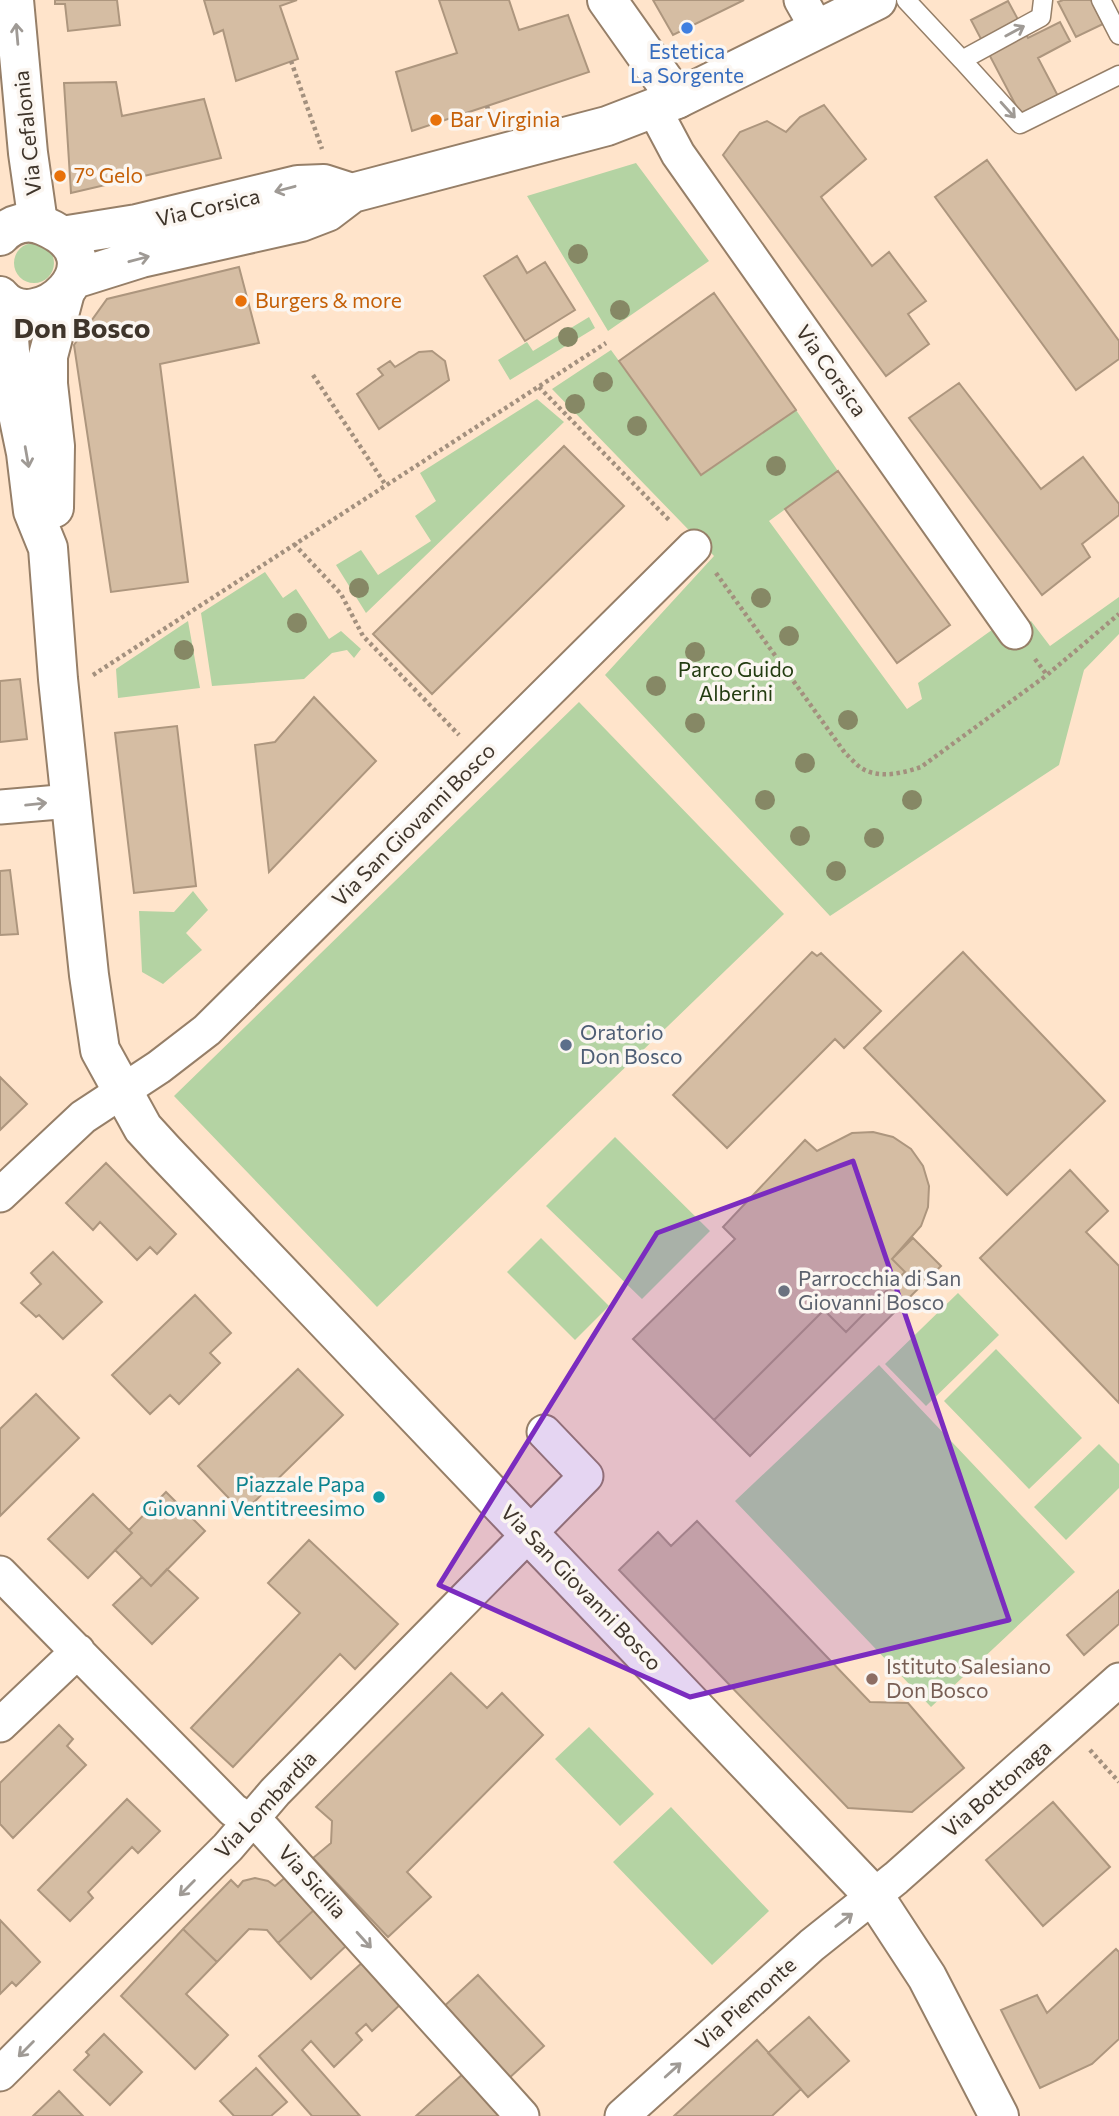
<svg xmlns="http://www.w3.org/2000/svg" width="1119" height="2116" viewBox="0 0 1119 2116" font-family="Commissioner,sans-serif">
<rect width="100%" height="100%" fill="#ffe4cb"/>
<path fill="#b4d3a3" d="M636 163 709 261 608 331 527 196Z
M14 263a20 20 0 1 1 40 0a20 20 0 1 1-40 0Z
M589 317 595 328 510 380 498 360 527 342 533 351Z
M611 350 702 475 796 410 838 471 769 521 907 709 922 699 918 683 996 627 1005 640 1031 621 1050 646 1119 597V634L1084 670 1059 765 830 916 605 675 714 556 552 389Z
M537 399 564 422 366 613 336 565 361 550 378 575 431 541 415 516 436 501 420 473Z
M265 572 283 598 296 589 329 639 341 631 361 649 354 658 347 650 332 653 304 679 212 686 201 613Z
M188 621 200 688 118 698 116 669Z
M579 702 784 914 377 1307 174 1096Z
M193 891 208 910 186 933 202 950 163 984 142 972 139 911 174 912Z
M615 1137 710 1231 642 1299 546 1206Z
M541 1238 609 1306 575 1340 507 1272Z
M958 1293 999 1335 926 1406 885 1364Z
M996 1349 1082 1438 1029 1489 944 1401Z
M879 1365 1075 1572 931 1707 735 1501Z
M1099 1444 1119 1464V1488L1066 1540 1034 1507Z
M589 1727 654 1794 620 1826 555 1759Z
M671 1807 769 1911 712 1965 613 1862Z"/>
<path fill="#d5bda3" stroke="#ad967e" stroke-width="2" d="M55 0H117L120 25 68 31 65 4H55Z
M204 0H297L280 6 298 59 236 81 223 30 214 34Z
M439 0H509L519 30 568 15 589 72 412 131 396 72 457 53Z
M653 0H744L673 35Z
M1063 0H1091L1103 24 1076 37 1058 2Z
M1008 1 1028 38 1060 22 1070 41 1038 58 1058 96 1021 115 971 20Z
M116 82 122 116 204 99 221 158 71 193 64 83Z
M824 105 866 159 821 197 872 266 889 252 926 301 908 314 929 344 886 376 723 155 740 132 767 121 786 132 800 117Z
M987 160 1119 341V359L1076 390 935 197Z
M517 256 527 273 545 262 575 310 525 341 484 276Z
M239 267 259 343 160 364 188 582 111 592 74 345 107 299Z
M714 293 796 410 701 475 619 361Z
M432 351 445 361 449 380 379 429 357 394 383 375 378 369 390 361 395 367 419 352Z
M959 383 1041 489 1083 457 1119 504V515L1082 544 1090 557 1042 595 909 418Z
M564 446 624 506 432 694 373 634Z
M838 471 950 625 897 663 785 509Z
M20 679 27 739 0 742V681Z
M314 697 376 761 269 872 255 745 275 742Z
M177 726 196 886 134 893 115 733Z
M10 870 18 934 0 935V871Z
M812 952 817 956 821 953 881 1011 844 1048 835 1039 727 1148 673 1095Z
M963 952 1105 1101 1007 1195 864 1048Z
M0 1077 27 1104 0 1130Z
M873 1132 893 1137 911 1149 923 1166 929 1186 928 1207 921 1226 892 1259 905 1272 846 1332 824 1310 714 1420 633 1339 735 1239 723 1227 805 1140 817 1151 852 1133Z
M106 1163 176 1234 157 1254 150 1247 137 1260 100 1222 93 1230 66 1203Z
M1070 1170 1108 1211 1086 1232 1119 1266V1403L980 1258Z
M913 1238 941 1266 750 1456 714 1420 824 1310 846 1332 905 1272 892 1259Z
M53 1252 102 1302 63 1339 39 1315 36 1317 21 1303 41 1284 31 1273Z
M195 1295 231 1333 210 1353 220 1363 179 1404 170 1395 150 1414 112 1375Z
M298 1369 343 1415 243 1513 198 1466Z
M36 1394 79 1438 0 1516V1429Z
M166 1492 205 1531 151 1586 115 1550 132 1533 129 1530Z
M93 1494 132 1533 88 1578 48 1539Z
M697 1521 870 1702 908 1703 964 1768 912 1812 848 1808 619 1570 658 1532 671 1546Z
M309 1540 398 1624 355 1669 340 1654 233 1767 191 1728 300 1613 268 1583Z
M167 1569 198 1598 152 1644 113 1605 142 1577 151 1586Z
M1119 1590V1624L1084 1655 1067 1635Z
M451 1673 487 1708 502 1693 543 1735 407 1872 431 1897 388 1937 313 1858 331 1843 332 1821 316 1807Z
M59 1725 73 1739 67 1746 86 1765 13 1838 0 1824V1783Z
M127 1799 160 1831 138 1853 132 1847 88 1892 93 1898 70 1921 38 1890Z
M1053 1802 1110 1867 1043 1926 986 1860Z
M287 1876 315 1909 278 1943 267 1930 249 1929 217 1962 183 1929 231 1880 238 1887 243 1881 255 1878 268 1881 275 1886Z
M315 1909 348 1944 311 1979 278 1943Z
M0 1920 40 1962 16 1986 12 1982 0 1994Z
M183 1929 217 1962 186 1994 228 2035 195 2069 121 1996Z
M1116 1949 1119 1952V2039L1092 2064 1040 2088 1001 2010 1037 1995 1047 2013Z
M364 1961 402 2003 372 2031 366 2024 356 2033 362 2040 334 2067 311 2041 302 2050 360 2116H312L259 2056Z
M478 1975 544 2046 506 2081 440 2010Z
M809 2017 849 2061 808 2097 768 2053Z
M104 2034 142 2072 110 2105 74 2070 89 2055 86 2052Z
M757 2040 801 2089 772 2116H674Z
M256 2068 287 2102 271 2116H234L220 2101Z
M464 2073 502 2116H416Z
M59 2091 83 2116H33Z"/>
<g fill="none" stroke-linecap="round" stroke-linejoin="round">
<g stroke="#967f68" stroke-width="21">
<path id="service" d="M906 0 962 60 1041 17 1043 0
M1101 0 1119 35
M962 60 1020 124 1119 75"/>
</g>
<g stroke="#967f68" stroke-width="37">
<path id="minor" d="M801 0 818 30
M653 107 678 154 1015 632
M0 807 71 801
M0 1195 83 1117 159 1067 207 1030 694 547
M0 1573 233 1810 264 1830 522 2116
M0 1725 78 1651
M0 2074 228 1847 275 1792 586 1476 544 1432
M622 2116 812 1945 896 1878 1119 1680"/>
</g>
<g stroke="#967f68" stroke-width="42">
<path id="tertiary" d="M14 0 28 153 38 223
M607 0 677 99
M4 301 7 313 13 390 26 453 33 511 48 548 58 679 89 975 100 1050 143 1128 164 1151 874 1896 927 1977 999 2116
M54 508 55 446 48 384V356L65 292"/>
</g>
<g stroke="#967f68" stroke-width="42">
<path id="secondary" d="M0 236C12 223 28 219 44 226 125 260 35 340 0 296
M62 236 137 224 298 185 324 184 352 193
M74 279 141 258 301 222 327 212 352 193 607 126 677 99 877 0"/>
</g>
<path stroke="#a3907e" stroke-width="4.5" stroke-dasharray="3.5 3.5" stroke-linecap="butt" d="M291 61 322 149
M487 106 491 119
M313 375 385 484
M539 387 671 522
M294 544 341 594 363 636 459 735
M716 573 845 753C851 758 857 766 863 769 880 779 903 773 921 767L1047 675
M1035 659 1047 675 1119 614
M93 675 606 343
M1090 1750 1119 1782"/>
<use href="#service" stroke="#fff" stroke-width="18"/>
<use href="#minor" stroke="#fff" stroke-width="33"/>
<use href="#tertiary" stroke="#fff" stroke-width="38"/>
<use href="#secondary" stroke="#fff" stroke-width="38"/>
</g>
<g fill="#868865">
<circle cx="578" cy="254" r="10"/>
<circle cx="620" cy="310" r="10"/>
<circle cx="568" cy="337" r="10"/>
<circle cx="603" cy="382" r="10"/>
<circle cx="575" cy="404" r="10"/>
<circle cx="637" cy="426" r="10"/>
<circle cx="776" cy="466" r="10"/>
<circle cx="359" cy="588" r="10"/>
<circle cx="761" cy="598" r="10"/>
<circle cx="297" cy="623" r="10"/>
<circle cx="789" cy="636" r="10"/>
<circle cx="184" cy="650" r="10"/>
<circle cx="695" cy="652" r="10"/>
<circle cx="656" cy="686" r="10"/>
<circle cx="848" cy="720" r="10"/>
<circle cx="695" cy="723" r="10"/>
<circle cx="805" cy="763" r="10"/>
<circle cx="765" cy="800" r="10"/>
<circle cx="912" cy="800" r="10"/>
<circle cx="800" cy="836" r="10"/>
<circle cx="874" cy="838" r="10"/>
<circle cx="836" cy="871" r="10"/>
</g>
<defs><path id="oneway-shaft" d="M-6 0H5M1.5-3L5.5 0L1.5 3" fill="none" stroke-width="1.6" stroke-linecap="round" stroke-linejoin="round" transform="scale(1.75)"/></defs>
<g stroke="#9f9a95">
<use href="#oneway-shaft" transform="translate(1015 31) rotate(-28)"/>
<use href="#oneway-shaft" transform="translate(17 34) rotate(-95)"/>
<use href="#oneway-shaft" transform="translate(1008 110) rotate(48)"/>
<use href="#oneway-shaft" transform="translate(285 189) rotate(165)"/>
<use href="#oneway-shaft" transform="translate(139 259) rotate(-15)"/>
<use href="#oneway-shaft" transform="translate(27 457) rotate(80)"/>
<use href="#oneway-shaft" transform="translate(36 804) rotate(-6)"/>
<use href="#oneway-shaft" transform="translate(187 1888) rotate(135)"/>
<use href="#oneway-shaft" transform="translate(844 1920) rotate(-38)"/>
<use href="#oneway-shaft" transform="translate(364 1940) rotate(48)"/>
<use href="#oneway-shaft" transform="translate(26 2049) rotate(135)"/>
<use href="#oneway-shaft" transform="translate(673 2070) rotate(-42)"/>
</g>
<path fill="#7b2cbf" fill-opacity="0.2" stroke="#7b2cbf" stroke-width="5" stroke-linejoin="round" d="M853 1161 1009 1620 690 1697 439 1585 657 1233Z"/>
<circle fill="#3f7fe0" stroke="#fbf6f1" stroke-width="2.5" cx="687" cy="28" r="7"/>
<g fill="#e8710a" stroke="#fbf6f1" stroke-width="2.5">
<circle cx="436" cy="120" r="7"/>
<circle cx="60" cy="176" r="7"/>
<circle cx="241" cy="301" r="7"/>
</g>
<circle fill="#5c6f8a" stroke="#fbf6f1" stroke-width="2.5" cx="566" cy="1045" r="7"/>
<circle fill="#6b7280" stroke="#fbf6f1" stroke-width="2.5" cx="784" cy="1291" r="7"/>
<circle fill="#0f9aa8" stroke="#fbf6f1" stroke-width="2.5" cx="379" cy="1497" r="7"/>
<circle fill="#8d6e63" stroke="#fbf6f1" stroke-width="2.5" cx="872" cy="1679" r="7"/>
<g text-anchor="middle" stroke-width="7" stroke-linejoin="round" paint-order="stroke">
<g font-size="21" fill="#366cbe" stroke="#fbf6f1">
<text x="687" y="59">Estetica<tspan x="687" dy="24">La Sorgente</tspan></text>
</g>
<g font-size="21" fill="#c56008" stroke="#fbf6f1" text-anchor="start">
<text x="450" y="127">Bar Virginia</text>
<text x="74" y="183">7º Gelo</text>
<text x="255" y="308">Burgers &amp; more</text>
</g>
<g font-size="21" fill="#3f352b" stroke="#fbf6f1">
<text transform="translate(28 133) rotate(-96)" y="7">Via Cefalonia</text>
<text transform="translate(208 208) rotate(-13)" y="7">Via Corsica</text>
<text transform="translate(831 371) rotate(55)" y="7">Via Corsica</text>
<text transform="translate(414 825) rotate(-45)" y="7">Via San Giovanni Bosco</text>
<text transform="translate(581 1588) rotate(46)" y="7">Via San Giovanni Bosco</text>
<text transform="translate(997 1789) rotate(-41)" y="7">Via Bottonaga</text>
<text transform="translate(266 1805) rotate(-47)" y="7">Via Lombardia</text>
<text transform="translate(312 1882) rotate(48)" y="7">Via Sicilia</text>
<text transform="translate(746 2004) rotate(-42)" y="7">Via Piemonte</text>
</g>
<g font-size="21" fill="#233c11" stroke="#fbf6f1">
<text x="736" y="677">Parco Guido<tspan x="736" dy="24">Alberini</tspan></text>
</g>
<g font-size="21" fill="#4e5e75" stroke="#fbf6f1" text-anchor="start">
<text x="580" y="1040">Oratorio<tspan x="580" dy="24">Don Bosco</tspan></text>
</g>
<g font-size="21" fill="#5b616d" stroke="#fbf6f1" text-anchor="start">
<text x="798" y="1286">Parrocchia di San<tspan x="798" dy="24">Giovanni Bosco</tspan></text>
</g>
<g font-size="21" fill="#0d838f" stroke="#fbf6f1" text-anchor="end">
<text x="365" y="1492">Piazzale Papa<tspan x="365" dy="24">Giovanni Ventitreesimo</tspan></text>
</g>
<g font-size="21" fill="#785e54" stroke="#fbf6f1" text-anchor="start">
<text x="886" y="1674">Istituto Salesiano<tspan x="886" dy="24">Don Bosco</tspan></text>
</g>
<g font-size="28" font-weight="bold" fill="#3f352b" stroke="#fbf6f1">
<text x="82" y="338">Don Bosco</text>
</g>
</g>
</svg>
